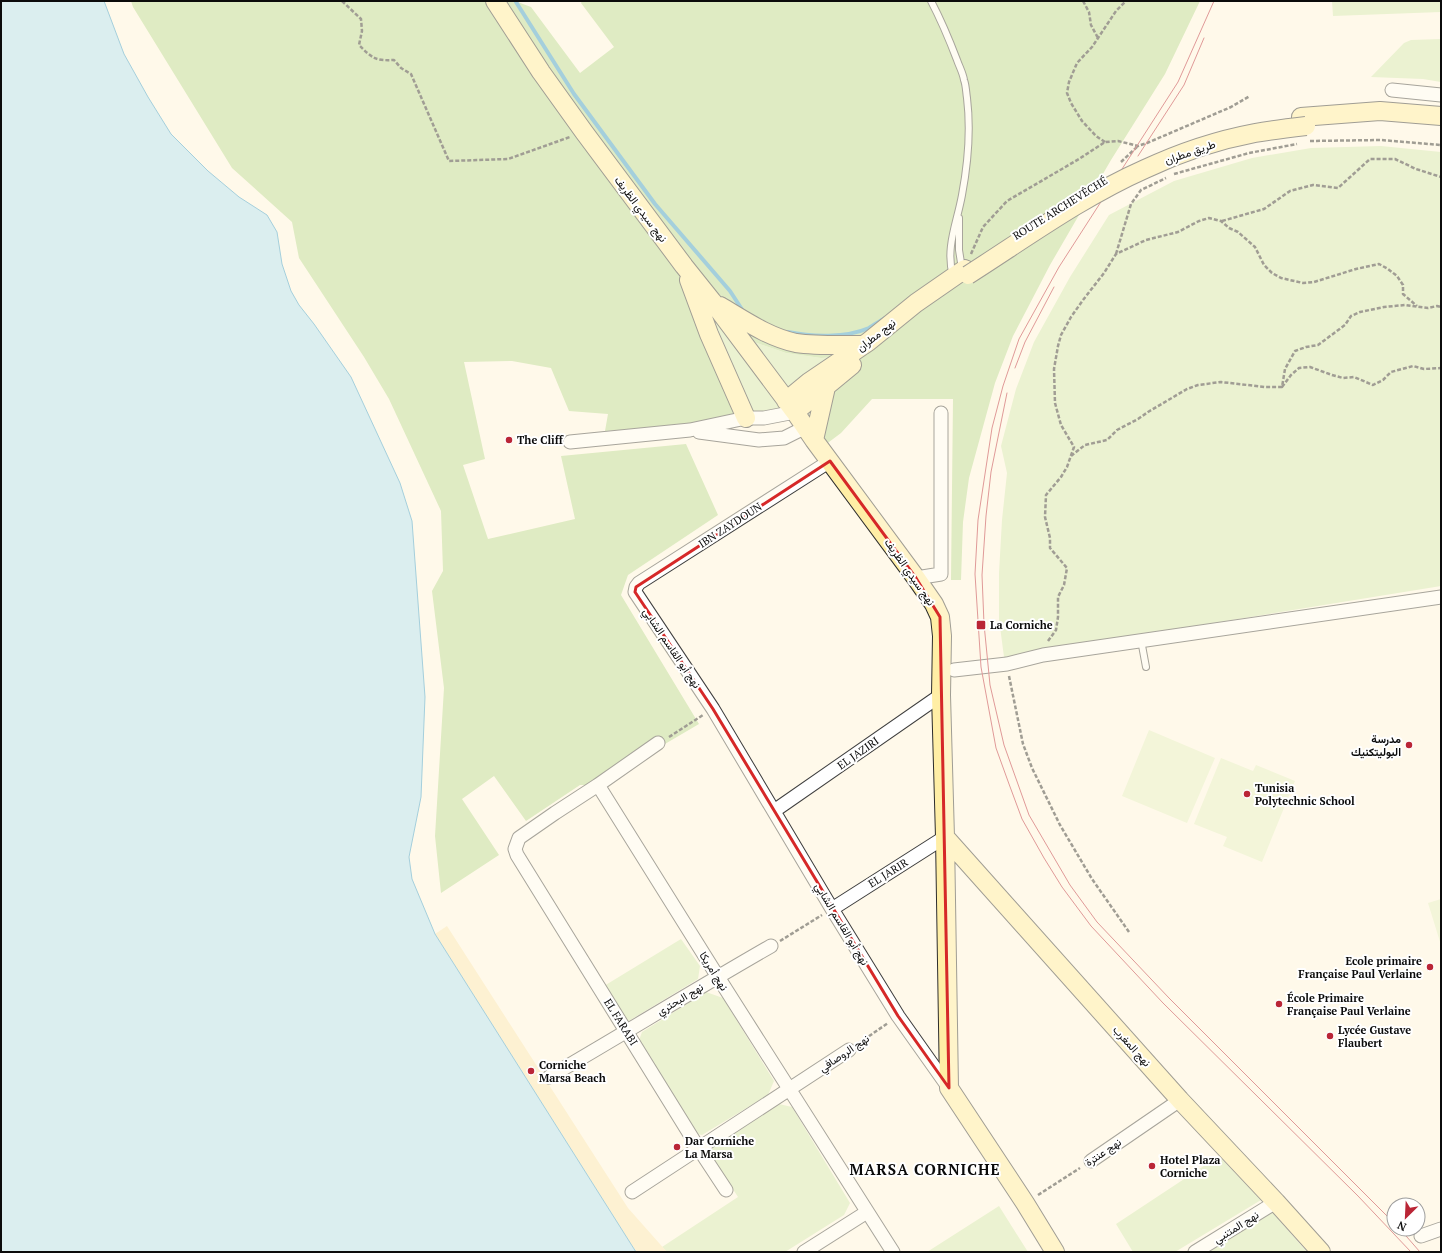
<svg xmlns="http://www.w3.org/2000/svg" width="1442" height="1253" viewBox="0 0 1442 1253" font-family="'PT Serif',Vazirmatn,serif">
<rect width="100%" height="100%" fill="#fff9ea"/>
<path fill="#d3e8b4" d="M1332 1H1441V12L1333 16Z
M1441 39V82L1423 79 1371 77 1404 43 1411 40Z
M1381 146 1441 152V586L1004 657 999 619V573L1002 520 1007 473 1001 446 1016 389 1034 342 1070 277 1109 215 1174 181 1252 158 1311 148Z
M706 311 745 339 786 353 821 358 854 356 825 445 781 408 770 415 753 413Z
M681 939 700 966 698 979 627 1022 604 986Z
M706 992 723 998 774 1081 768 1095 702 1135 693 1133 638 1043 642 1032Z
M779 1104 792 1107 850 1203 844 1215 785 1252H667L662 1247 738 1197 709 1152 712 1145Z
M1219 1156 1261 1200 1175 1252H1133L1116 1224Z
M999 1206 1028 1252H927Z
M1272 1212 1307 1252H1209Z"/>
<path fill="#b8d994" d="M131 1H515L531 7 580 73 614 47 581 3 582 1H1200L1165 74 1111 160 1050 265 1013 336 995 383 969 478 963 522 961 580H951L953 399H872L841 433 825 445 816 419 853 356 821 358 786 353 745 339 707 311 753 413 687 426 605 431 608 414 569 411 551 368 512 361 464 362 485 459 463 465 488 539 575 519 561 456 686 444 718 515 628 575 621 595 699 724 595 785H580L526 821 494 776 462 799 499 855 441 893 435 836 444 688 432 591 443 571 441 511 389 399 364 357 299 258 292 222 232 168 133 7Z"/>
<path fill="#fae6b7" d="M447 926 628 1208 667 1252H636L435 934Z"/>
<path fill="#e4efc6" d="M1149 730 1215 758 1187 823 1122 796Z
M1221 758 1253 771 1256 765 1295 781 1262 862 1223 846 1227 837 1194 824Z
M1441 899V945L1428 903Z"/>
<path fill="#afe0f6" stroke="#379bcc" d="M1 1H104L124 54 148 97 171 134 208 171 239 197 267 215 277 232 282 264 291 291 299 305 314 324 351 377 400 483 412 521 425 697 421 797 409 857 412 879 435 934 636 1252H1Z"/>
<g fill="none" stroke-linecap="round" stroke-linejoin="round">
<path stroke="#379bcc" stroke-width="4" d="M516 2 574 94 655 204 730 291 743 311
M788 332C812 337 846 338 869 328 874 325 880 321 885 318"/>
<g stroke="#3e3e3e" stroke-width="8">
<path id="lane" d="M931 1C941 20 949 39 957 60 959 66 963 73 964 80 966 85 966 92 967 98 971 131 968 163 962 195 957 223 945 248 953 276
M959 218V250L962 269
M1141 640 1146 667"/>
</g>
<g stroke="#3e3e3e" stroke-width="15">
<path id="street" d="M1392 90 1441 95
M699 432 759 440 784 438 806 427
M570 442 690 430 746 418H764L795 412
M830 461 639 583 636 587 635 592 713 709 832 909 898 1016 949 1088
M916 578 941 574V413
M954 670 1007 664 1043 655 1441 597
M598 785 658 743
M774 811 941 695
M832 909 945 837
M549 1077C623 1034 696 989 771 946
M1091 1161 1180 1100
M726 1190 699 1149 517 855 515 849 519 838 555 813 598 785 718 977 893 1252
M632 1192 849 1050
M1421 1236 1441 1229
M804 1252 867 1212
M1195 1252 1276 1202"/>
</g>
<g stroke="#2d2d2d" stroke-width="20">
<path id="secondary" d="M495 1 541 72 584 132 684 266 712 301 795 412 814 440 916 578 934 604 940 617 942 636 941 695 945 837 949 1088 1025 1203 1055 1252
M1301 117 1380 111 1441 116
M689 280 709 334 746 418
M720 306C744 320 768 337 796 343 817 346 842 345 864 345
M786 401 809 382 868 342 916 303 965 269
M795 412 852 365
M814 440 826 387
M945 837 1180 1100 1276 1202 1321 1252"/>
</g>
<path stroke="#2d2d2d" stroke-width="2.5" stroke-dasharray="4 2" stroke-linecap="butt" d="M342 1 361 19 362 31 359 45C372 58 375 61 394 60L401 68 411 74 449 161 508 159 570 137
M1083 1 1089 12 1091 25 1098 38
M1310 141 1381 140 1441 145
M1105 142 1096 136 1082 121 1071 103 1067 93 1069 82 1077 63 1092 47 1116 11 1126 1
M1121 162 1138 146
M1174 174 1249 153 1297 144
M1222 221 1264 209 1290 191 1313 185 1338 188 1370 159H1395L1416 169 1441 177
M971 254 983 227 1007 201 1079 159 1105 142 1118 141 1138 146 1147 143 1231 107 1250 96
M1116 254 1131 204 1141 190 1166 178
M1282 387 1291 375 1299 368 1310 367 1332 375 1343 378 1354 377 1373 385 1383 380 1391 372 1413 366 1424 369 1441 368
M1071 456 1085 445 1107 440 1117 430 1138 419 1148 412 1187 389 1198 385 1221 382 1265 387H1282L1285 369 1295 351 1306 347 1318 345 1345 325 1351 316 1360 312 1384 307 1405 305 1428 308 1437 306 1441 307
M1048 641 1056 630 1058 617V597L1064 585 1067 568 1050 548V538L1045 517 1046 495 1061 477 1067 467 1074 447 1061 425 1055 403 1054 369 1058 346 1061 335 1071 317 1083 300 1104 273 1116 254 1146 240 1178 232 1199 221 1209 218 1221 221 1229 228 1238 232 1255 247 1264 265 1272 273 1281 278 1303 283 1314 282 1356 269 1379 264 1388 269 1397 276 1403 285V294L1417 306
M1009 676 1023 744 1032 768 1060 825 1092 879 1129 932
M669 737 703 715
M780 941 822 915
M859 1043 888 1023
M1038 1195 1080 1168"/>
<use href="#lane" stroke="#fff" stroke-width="6"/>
<use href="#street" stroke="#fff" stroke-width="13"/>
<use href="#secondary" stroke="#ffeea5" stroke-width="18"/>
<path stroke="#ba2536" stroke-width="1" d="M1214 1 1178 82 1059 267 1019 339 1003 386 992 428 978 520 975 574 981 667 996 748 1009 784 1022 819 1044 858 1062 887 1091 926 1163 1003 1358 1196 1411 1252
M1138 156 1184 85 1204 38
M1015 368 1025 342 1054 287
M1007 393 991 472 986 516 982 575 984 624 990 685 1004 745 1029 815 1070 885 1097 922 1169 998 1394 1223
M1400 1229 1420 1252"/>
<g stroke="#2d2d2d" stroke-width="20" stroke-linecap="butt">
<path id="secondary-bridge" d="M968 275C1026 238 1082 197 1145 169 1179 153 1218 140 1255 133 1272 130 1289 128 1306 126"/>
</g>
<use href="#secondary-bridge" stroke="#ffeea5" stroke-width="18"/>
</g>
<path d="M0 0H1442V1253H0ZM830 461 916 578 940 617 949 1088 898 1016 713 709 635 592 636 587Z" fill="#fff9ea" fill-opacity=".55" fill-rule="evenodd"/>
<path fill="none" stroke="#d62828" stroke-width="3" stroke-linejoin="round" d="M830 461 916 578 940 617 949 1088 898 1016 713 709 635 592 636 587Z"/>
<g fill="#ba2536" stroke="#fff" stroke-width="1.5">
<circle cx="509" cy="440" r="4"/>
<rect x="976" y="620" width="10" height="10" rx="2"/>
<circle cx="1409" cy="745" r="4"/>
<circle cx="1247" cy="794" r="4"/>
<circle cx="1430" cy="967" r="4"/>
<circle cx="1279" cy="1004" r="4"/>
<circle cx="1330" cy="1036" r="4"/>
<circle cx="531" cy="1071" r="4"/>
<circle cx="677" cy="1147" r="4"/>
<circle cx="1152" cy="1166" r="4"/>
</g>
<g text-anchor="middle" stroke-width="4" stroke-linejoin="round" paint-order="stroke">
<g font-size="11" fill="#0b0b0b" stroke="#fff">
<text transform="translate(1190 152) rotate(-19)" y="4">طريق مطران</text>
<text transform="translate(1060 208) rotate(-32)" y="4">ROUTE ARCHEVÊCHÉ</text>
<text transform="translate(641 209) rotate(53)" y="4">نهج سيدي الظريف</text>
<text transform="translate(876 335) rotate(-38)" y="4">نهج مطران</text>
<text transform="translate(730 525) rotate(-33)" y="4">IBN ZAYDOUN</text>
<text transform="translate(910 572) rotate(55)" y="4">نهج سيدي الظريف</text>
<text transform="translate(672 648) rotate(56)" y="4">نهج أبو القاسم الشابي</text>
<text transform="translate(858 753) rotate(-35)" y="4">EL JAZIRI</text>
<text transform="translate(888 873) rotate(-32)" y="4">EL JARIR</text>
<text transform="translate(842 924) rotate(59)" y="4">نهج أبو القاسم الشابي</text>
<text transform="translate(714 971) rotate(58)" y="4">نهج أمريكا</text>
<text transform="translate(680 999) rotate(-31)" y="4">نهج البحتري</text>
<text transform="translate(621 1022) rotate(58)" y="4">EL FARABI</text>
<text transform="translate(1132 1046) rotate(48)" y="4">نهج المغرب</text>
<text transform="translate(844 1053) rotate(-34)" y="4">نهج الروصافي</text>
<text transform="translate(1103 1152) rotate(-34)" y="4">نهج عنترة</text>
<text transform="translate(1236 1227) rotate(-32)" y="4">نهج المتنبي</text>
</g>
<g font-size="11" font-weight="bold" fill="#0b0b0b" stroke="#fff" text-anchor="start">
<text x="517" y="444">The Cliff</text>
<text x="990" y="629">La Corniche</text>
<text x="1401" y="743" text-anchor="end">مدرسة<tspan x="1401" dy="13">البوليتكنيك</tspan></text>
<text x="1255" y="792">Tunisia<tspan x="1255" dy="13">Polytechnic School</tspan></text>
<text x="1422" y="965" text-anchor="end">Ecole primaire<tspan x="1422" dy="13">Française Paul Verlaine</tspan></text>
<text x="1287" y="1002">École Primaire<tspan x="1287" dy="13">Française Paul Verlaine</tspan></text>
<text x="1338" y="1034">Lycée Gustave<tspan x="1338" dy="13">Flaubert</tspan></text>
<text x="539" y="1069">Corniche<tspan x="539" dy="13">Marsa Beach</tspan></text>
<text x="685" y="1145">Dar Corniche<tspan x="685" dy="13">La Marsa</tspan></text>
<text x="1160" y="1164">Hotel Plaza<tspan x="1160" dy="13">Corniche</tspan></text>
</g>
<g font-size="15" font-weight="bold" letter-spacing="1" fill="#0b0b0b" stroke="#fff">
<text x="925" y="1175">MARSA CORNICHE</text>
</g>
</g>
<rect width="1442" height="1253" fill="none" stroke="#0b0b0b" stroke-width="4"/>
<g transform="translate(1406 1217) rotate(204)"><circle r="19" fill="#ffffff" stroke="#9d9d9d"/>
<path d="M0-3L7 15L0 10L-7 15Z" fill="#ba2536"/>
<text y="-6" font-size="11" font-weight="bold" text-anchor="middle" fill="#0b0b0b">N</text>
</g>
</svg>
